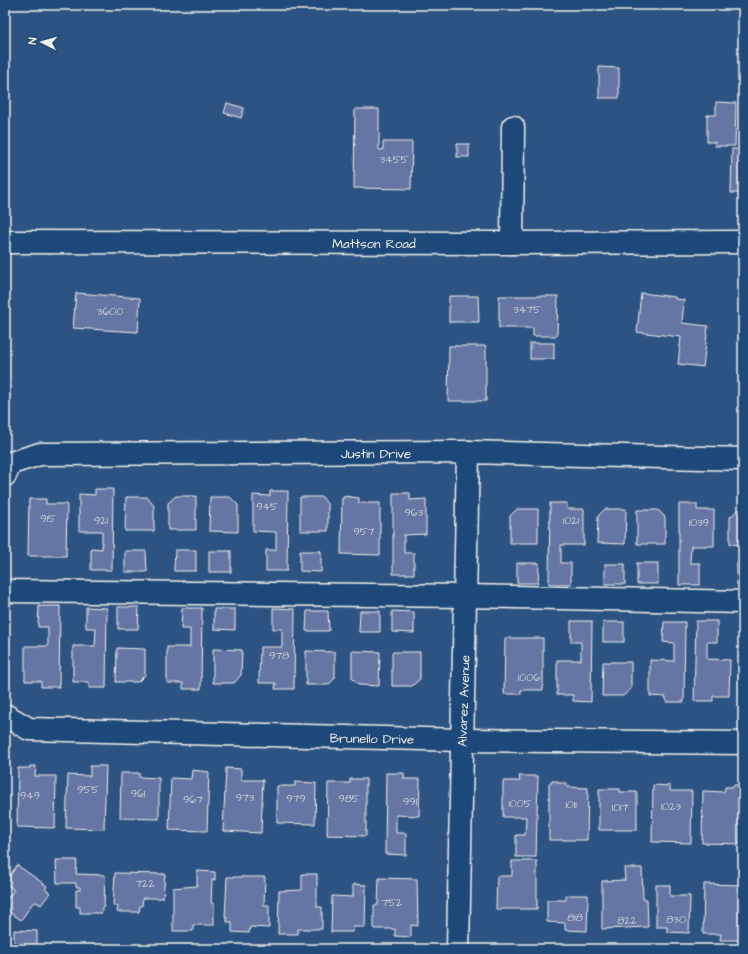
<svg xmlns="http://www.w3.org/2000/svg" width="748" height="954" viewBox="0 0 748 954" font-family="'Architects Daughter',sans-serif">
<style>
.building{fill:#6576a5;stroke:#f4f1e8}
.lines{fill:none;stroke-linecap:round;stroke-linejoin:round}
.minor-casing{stroke:#f4f1e8;stroke-width:25}
.minor{stroke:#1f4a7a;stroke-width:22}
.labels{text-anchor:middle;stroke-width:3.5;stroke-linejoin:round;paint-order:stroke}
.number-label{font-size:11px;fill:#d0d2d7}
.street-label{font-size:13px;fill:#f4f1e8;stroke:#1f4a7a}
</style>
<rect width="100%" height="100%" fill="#2d5383"/>
<filter id="ink" filterUnits="userSpaceOnUse"><feTurbulence type="fractalNoise" baseFrequency=".025" numOctaves="2"/><feDisplacementMap in="SourceGraphic" scale="8" xChannelSelector="R" yChannelSelector="G"/><feConvolveMatrix kernelMatrix="1 2 1 2 8 2 1 2 1" color-interpolation-filters="sRGB"/></filter>
<g filter="url(#ink)">
<g class="building">
<polygon points="599,67 619,68 619,98 599,98"/>
<polygon points="716,102 736,103 735,146 715,146 715,142 707,142 707,115 716,115"/>
<polygon points="227,103 244,108 241,118 224,113"/>
<polygon points="355,109 379,109 379,150 383,150 383,142 412,142 411,189 354,188"/>
<rect x="457" y="144" width="12" height="13"/>
<polygon points="732,149 743,149 743,193 731,193"/>
<polygon points="76,293 140,298 138,332 73,328"/>
<polygon points="641,293 675,297 675,299 684,300 682,323 708,326 703,367 678,364 681,337 637,332"/>
<polygon points="449,296 478,296 479,322 449,322"/>
<polygon points="499,296 558,296 557,336 533,336 533,328 499,328"/>
<rect x="530" y="343" width="24" height="16"/>
<polygon points="449,346 486,346 486,401 448,401"/>
<polygon points="95,489 113,489 112,570 91,570 91,548 102,549 102,531 79,531 79,494 95,495"/>
<polygon points="270,491 288,491 287,571 266,571 266,550 276,550 276,532 253,531 253,495 270,496"/>
<polygon points="393,493 410,493 410,500 426,499 426,534 404,535 404,553 414,553 414,574 393,574"/>
<polygon points="176,496 196,496 196,530 168,530 168,503"/>
<polygon points="344,496 359,498 359,503 380,503 380,555 341,554 342,498 344,498"/>
<polygon points="126,497 147,497 154,506 154,531 125,531"/>
<polygon points="210,497 230,497 238,505 238,532 209,531"/>
<polygon points="300,497 322,497 328,505 328,531 300,531"/>
<polygon points="29,499 46,499 46,504 67,504 66,556 28,556"/>
<polygon points="550,503 567,503 567,509 584,509 584,545 561,545 561,563 571,563 571,584 549,584"/>
<polygon points="679,504 697,504 697,510 714,510 714,546 691,546 690,563 700,563 700,585 679,585"/>
<polygon points="517,509 538,509 538,543 510,543 510,516"/>
<polygon points="605,509 626,509 625,544 597,543 598,516"/>
<polygon points="637,510 658,510 665,517 665,544 637,544"/>
<polygon points="738,510 743,510 743,545 730,544 730,517"/>
<polygon points="175,550 196,550 196,571 174,571"/>
<polygon points="125,551 146,551 147,572 125,572"/>
<rect x="209" y="551" width="22" height="21"/>
<polygon points="300,551 321,551 321,572 300,571"/>
<polygon points="517,563 539,563 538,583 517,583"/>
<rect x="637" y="563" width="21" height="21"/>
<polygon points="737,563 743,564 743,585 737,585"/>
<rect x="605" y="564" width="20" height="20"/>
<polygon points="39,606 60,606 59,687 41,687 41,681 25,681 25,646 48,646 48,627 38,627"/>
<polygon points="86,607 107,608 106,688 89,688 89,682 73,682 73,646 95,646 96,628 86,628"/>
<polygon points="118,607 139,607 138,629 118,629"/>
<polygon points="182,608 202,608 201,689 183,689 183,683 167,683 167,647 190,647 190,629 181,629"/>
<polygon points="273,608 295,609 294,689 275,689 276,683 259,683 260,647 282,647 282,629 273,629"/>
<polygon points="214,609 235,609 235,630 214,629"/>
<polygon points="307,611 328,611 329,631 306,631"/>
<polygon points="360,611 380,611 380,632 359,632"/>
<polygon points="392,611 414,612 414,633 392,632"/>
<polygon points="571,621 592,621 591,702 573,701 573,695 557,695 557,660 581,660 581,642 571,642"/>
<polygon points="696,621 717,621 717,642 707,642 707,659 730,660 729,696 713,696 713,701 694,701"/>
<rect x="603" y="622" width="21" height="20"/>
<polygon points="664,622 685,622 684,702 666,702 666,697 650,696 650,660 674,661 674,643 663,642"/>
<polygon points="505,638 543,638 543,690 521,690 521,694 504,694"/>
<polygon points="741,640 743,640 743,692 740,692"/>
<polygon points="117,648 145,649 145,675 138,682 116,682"/>
<polygon points="213,649 242,650 241,675 234,683 213,683"/>
<polygon points="306,651 335,652 335,678 328,685 306,685"/>
<polygon points="352,651 380,652 379,686 359,685 352,678"/>
<polygon points="392,652 420,652 420,679 412,686 392,686"/>
<polygon points="603,662 631,662 631,689 623,696 602,696"/>
<polygon points="30,766 36,766 35,776 56,776 55,828 17,827 18,768 30,768"/>
<polygon points="90,766 106,766 104,829 66,828 68,775 90,776"/>
<polygon points="226,768 241,769 241,780 263,780 261,833 223,831"/>
<polygon points="192,770 209,772 207,831 169,830 171,778 191,779"/>
<polygon points="121,773 139,773 139,777 159,778 159,819 120,818"/>
<polygon points="386,773 404,773 404,779 420,779 419,816 396,815 396,833 406,833 406,855 385,854"/>
<polygon points="519,776 538,776 536,857 516,857 516,835 525,835 526,817 503,817 503,781 520,781"/>
<polygon points="350,779 366,779 366,836 327,835 328,783 350,783"/>
<polygon points="552,781 558,781 558,783 567,783 567,787 588,788 587,840 549,840 549,783 552,783"/>
<polygon points="295,782 316,783 315,824 277,823 277,786 295,786"/>
<polygon points="653,785 670,786 670,791 692,791 691,843 652,842"/>
<polygon points="733,785 739,785 742,787 741,844 702,843 703,791 724,792 725,787 733,787"/>
<polygon points="599,789 620,789 620,792 637,792 637,830 599,830"/>
<polygon points="56,860 77,860 76,874 105,875 104,907 102,907 102,913 80,913 80,907 76,907 76,890 80,890 80,887 76,887 76,883 57,883"/>
<polygon points="512,861 537,861 537,909 496,909 497,876 512,876"/>
<polygon points="17,865 47,886 45,889 50,893 41,905 36,902 33,903 21,920 5,909 5,902 14,890 5,883"/>
<polygon points="624,868 642,868 643,899 647,899 648,927 602,929 602,881 625,880"/>
<polygon points="197,871 215,872 215,880 212,880 211,903 214,903 214,925 193,925 193,931 173,931 173,888 197,886"/>
<polygon points="115,873 165,874 163,898 143,898 142,906 140,906 139,912 117,912 118,906 113,906"/>
<polygon points="302,874 317,874 317,907 322,907 322,929 298,929 298,934 278,934 279,891 302,890"/>
<polygon points="227,877 265,877 264,905 269,905 269,928 250,927 249,933 232,932 232,922 227,922 227,918 225,918"/>
<polygon points="379,878 417,879 418,926 411,925 411,937 395,936 395,929 374,929 374,905 378,905"/>
<polygon points="353,884 366,885 365,927 353,927 353,932 331,932 332,896 353,897"/>
<polygon points="704,884 743,885 743,940 720,940 721,934 703,934"/>
<polygon points="656,885 670,885 670,896 690,896 689,933 667,932 667,927 656,927"/>
<polygon points="566,895 588,895 587,931 565,930 565,923 547,922 547,900 566,900"/>
<polygon points="14,930 37,931 37,949 14,949"/>
</g>
<g class="lines">
<defs>
<g id="minor">
<polyline points="5,242 512,243 743,242"/>
<polyline points="512,243 513,127"/>
<polyline points="5,475 11,463 40,454 468,452 743,459"/>
<polyline points="5,591 466,596 743,602"/>
<polyline points="5,715 29,729 462,740 743,743"/>
<polyline points="458,949 468,452"/>
</g>
</defs>
<use href="#minor" class="minor-casing"/>
<use href="#minor" class="minor"/>
</g>
</g>
<g class="labels">
<g class="number-label">
<text x="394" y="163">3455</text>
<text x="527" y="313">3475</text>
<text x="110" y="315">3600</text>
<text x="267" y="510">945</text>
<text x="414" y="516">963</text>
<text x="48" y="522">915</text>
<text x="101" y="524">921</text>
<text x="571" y="524">1021</text>
<text x="699" y="526">1039</text>
<text x="364" y="535">957</text>
<text x="279" y="659">978</text>
<text x="529" y="681">1006</text>
<text x="88" y="793">955</text>
<text x="138" y="797">961</text>
<text x="30" y="799">949</text>
<text x="245" y="801">973</text>
<text x="296" y="802">979</text>
<text x="349" y="802">985</text>
<text x="193" y="803">967</text>
<text x="410" y="805">991</text>
<text x="520" y="807">1005</text>
<text x="571" y="808">1011</text>
<text x="671" y="810">1023</text>
<text x="620" y="811">1017</text>
<text x="145" y="887">722</text>
<text x="392" y="906">752</text>
<text x="575" y="921">818</text>
<text x="676" y="923">830</text>
<text x="627" y="924">822</text>
</g>
<g class="street-label">
<text x="374" y="248">Mattson Road</text>
<text x="376" y="458">Justin Drive</text>
<text transform="translate(463 701) rotate(-88)" y="5">Alvarez Avenue</text>
<text transform="translate(372 738) rotate(1)" y="5">Brunello Drive</text>
</g>
</g>
<rect width="748" height="954" fill="none" stroke="#1f4a7a" stroke-width="20"/>
<rect x="10" y="10" width="728" height="934" fill="none" stroke="#f4f1e8" stroke-width="1.5" filter="url(#ink)"/>
<g transform="translate(42 42) rotate(276)" stroke="#1f4a7a" stroke-width="3" paint-order="stroke">
<path d="M0-3L7 15L0 10L-7 15Z" fill="#f4f1e8"/>
<text y="-6" font-size="11" font-weight="bold" text-anchor="middle" fill="#f4f1e8">N</text>
</g>
</svg>
